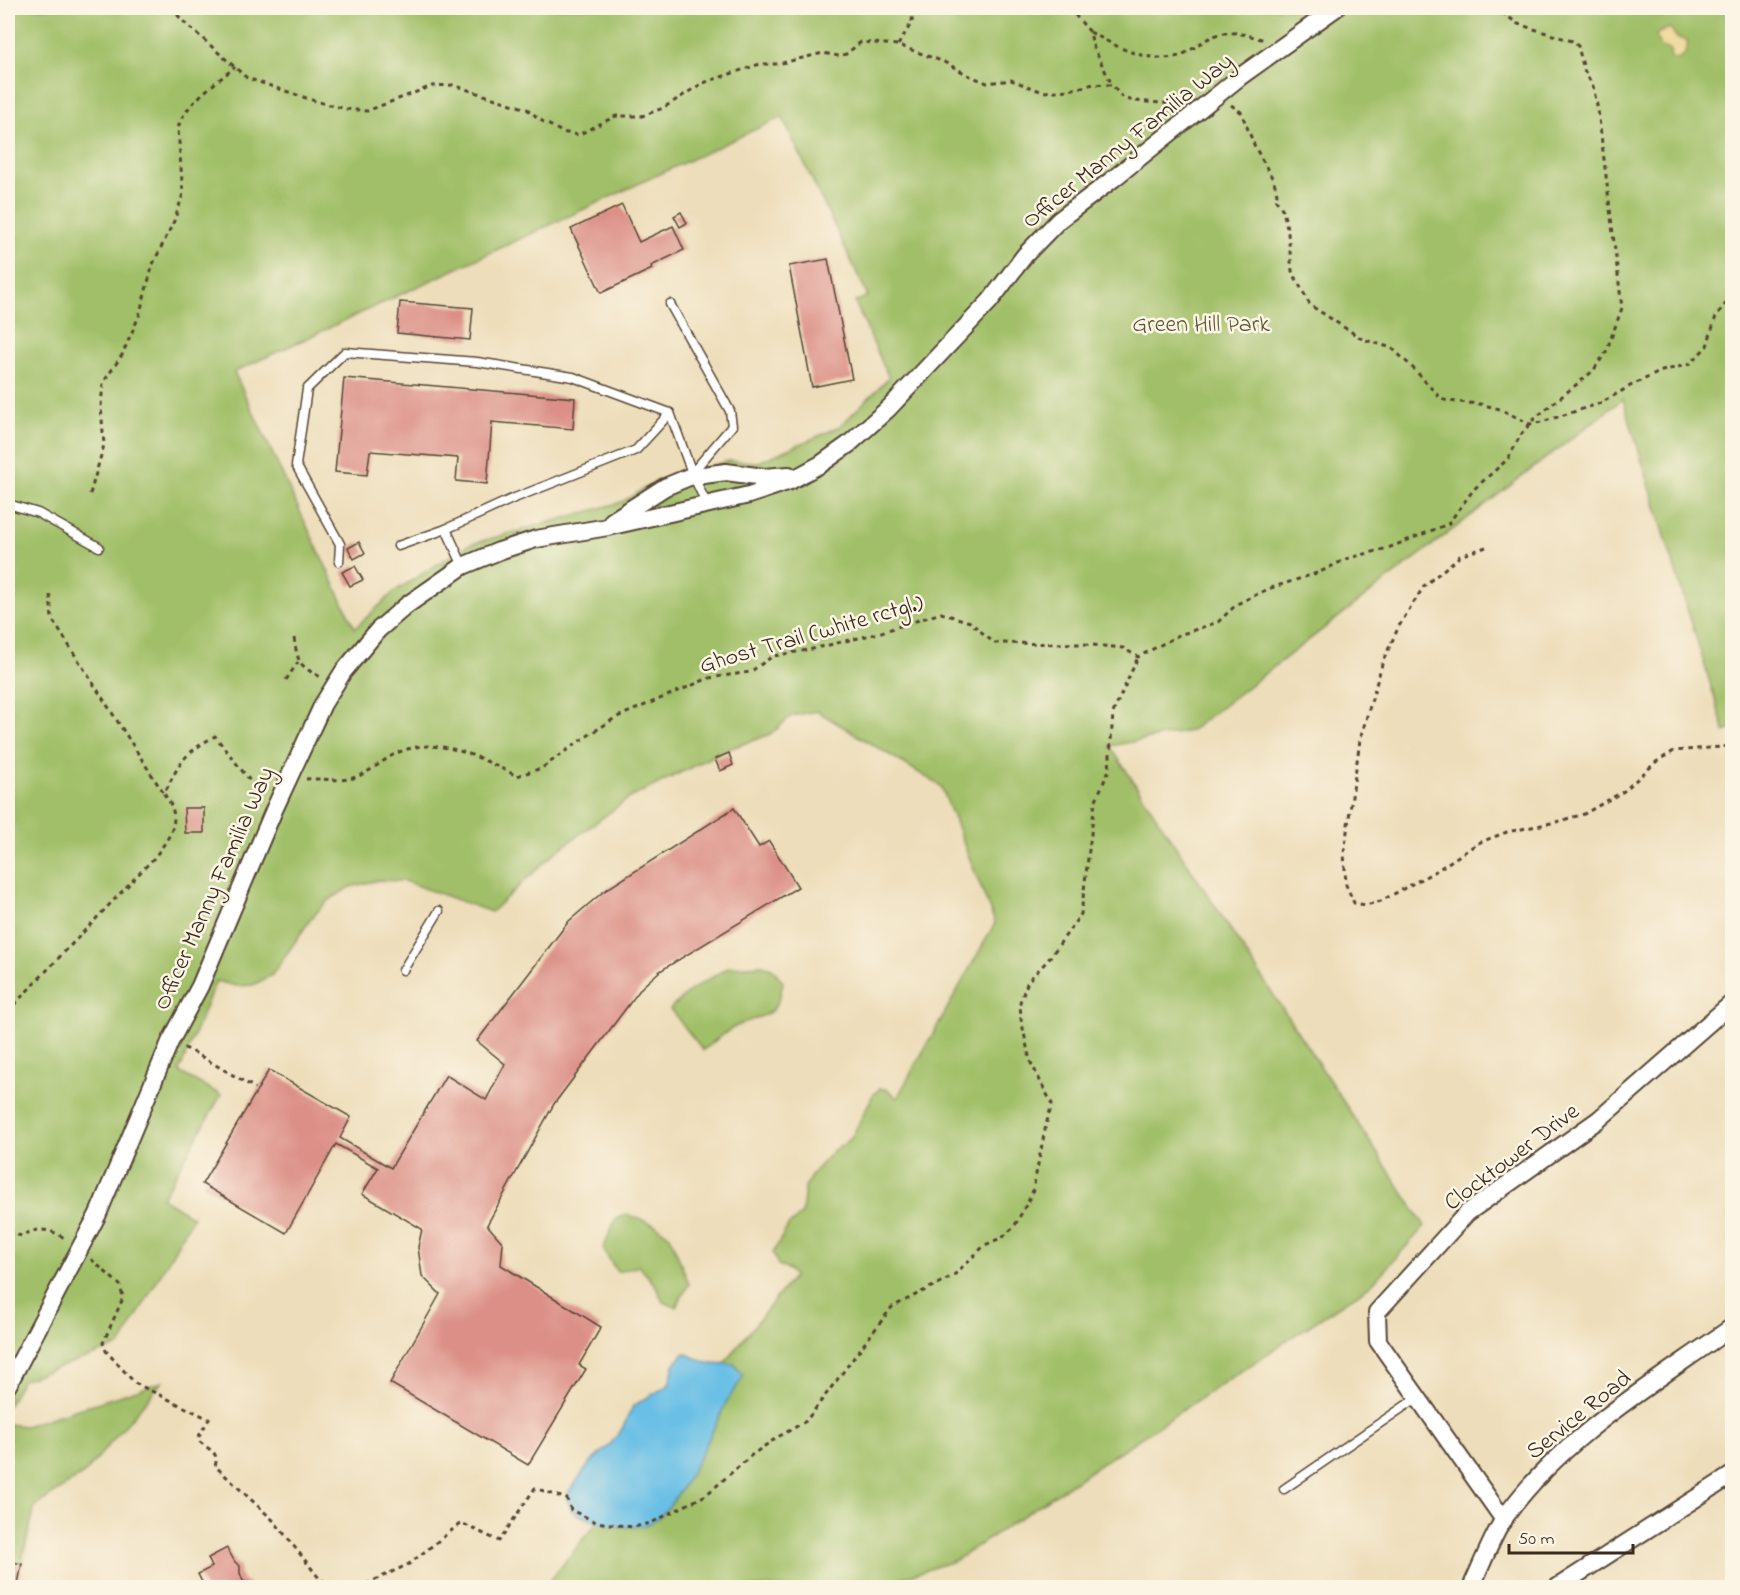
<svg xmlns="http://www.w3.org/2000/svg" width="1740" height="1595" viewBox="0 0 1740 1595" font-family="'Indie Flower',sans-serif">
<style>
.green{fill:#a1bf67;stroke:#6e7442;stroke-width:1.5;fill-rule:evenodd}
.sand{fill:#eeda9e;stroke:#94825e;stroke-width:1.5}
.water{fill:#69bfe6;stroke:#527482;stroke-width:1.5}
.building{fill:#dc8f86}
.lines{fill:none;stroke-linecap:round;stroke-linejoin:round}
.lane-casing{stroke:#564535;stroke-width:11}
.street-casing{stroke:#564535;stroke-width:20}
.path{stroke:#564535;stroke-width:3;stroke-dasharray:4.5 4.5;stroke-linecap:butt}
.lane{stroke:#fff;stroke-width:8}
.street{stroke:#fff;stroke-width:16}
.labels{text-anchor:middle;stroke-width:5;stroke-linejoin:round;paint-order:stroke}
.street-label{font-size:24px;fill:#3b2a1e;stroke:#fcf5e5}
.park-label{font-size:24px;fill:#5a5734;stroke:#fcf5e5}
</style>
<rect width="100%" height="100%" fill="#fcf5e5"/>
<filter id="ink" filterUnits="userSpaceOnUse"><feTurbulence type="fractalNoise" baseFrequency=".0167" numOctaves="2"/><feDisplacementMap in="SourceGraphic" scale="12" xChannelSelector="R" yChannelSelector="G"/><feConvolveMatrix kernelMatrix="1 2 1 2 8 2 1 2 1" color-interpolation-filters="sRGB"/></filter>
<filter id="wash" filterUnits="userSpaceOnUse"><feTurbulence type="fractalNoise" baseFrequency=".008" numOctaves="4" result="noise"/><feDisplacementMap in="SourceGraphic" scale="24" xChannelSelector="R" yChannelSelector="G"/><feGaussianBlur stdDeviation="1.35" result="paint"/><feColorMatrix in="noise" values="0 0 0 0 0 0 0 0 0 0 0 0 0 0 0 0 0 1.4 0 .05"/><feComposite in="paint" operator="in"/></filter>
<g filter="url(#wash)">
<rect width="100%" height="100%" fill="#edddba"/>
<g class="green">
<path d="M8,8h1724v720l-7,4 -102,-333 -433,332 -80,15 315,480 -54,59 -415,275 -81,27h-330l249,-311 -5,-6 -11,-5 -5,-12 15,-27 14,-12 3,-27 7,-13 22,-24 11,-6 7,-7 21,-42 7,-7 8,2 9,8 98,-175 -54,-137 -124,-75 -26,5 -20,18 -48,17 -95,48 -71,52 -66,61 -87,-31 -25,-1 -29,7 -24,15 -16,18 -38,55 -19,10 -16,1 -21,-5 -37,91 42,23 -59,103 31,19 -73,129 -98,34 -14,26zM782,117l86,179 -13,6 34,76 -50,49 -80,35 -31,-1 -73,21 -33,20 -154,43 -73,46 -40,37 -121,-256z"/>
<path d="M762,965l10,3 11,14c-6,36 -15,30 -44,43 -13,5 -25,17 -36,25l-33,-41 21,-19 38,-23z"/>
<polygon points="626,1214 655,1225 670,1236 689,1284 676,1307 663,1302 656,1286 639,1266 617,1272 603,1249 615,1220"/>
<polygon points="162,1382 85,1473 35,1506 16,1587 8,1587 8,1424 25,1426"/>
</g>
<path class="sand" d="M1670,28l7,10 10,2c2,10 -2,15 -9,20l-7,-2 -1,-8 -10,-4 -4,-10 2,-3z"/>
<path class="water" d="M684,1353l23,10 27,1 9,12c-4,10 -12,17 -17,27 -14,28 -48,107 -76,120 -21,10 -60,-1 -79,-13l-4,-11 2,-8 22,-29 18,-16 13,-17 11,-23 36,-21 5,-20z"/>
<g id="blocks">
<g class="building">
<polygon points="622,205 639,242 673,226 684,250 651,266 652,269 601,293 571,229"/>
<polygon points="681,212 687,223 680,227 674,216"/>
<polygon points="828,259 852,379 812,387 789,266"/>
<polygon points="400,302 473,308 470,340 397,333"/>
<polygon points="344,378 575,398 573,429 492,422 487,484 456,481 458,458 370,451 367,475 335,472"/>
<polygon points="359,542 365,553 354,559 348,548"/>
<polygon points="355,566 363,580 350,586 342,572"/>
<polygon points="729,753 733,765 720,771 715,759"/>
<polygon points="184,808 204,808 204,833 185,833"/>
<polygon points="734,808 759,847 769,841 798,887 660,971 642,987 554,1104 487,1225 503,1243 501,1265 601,1327 579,1365 586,1369 528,1465 390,1383 440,1294 422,1276 418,1247 422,1229 362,1194 378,1168 336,1144 286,1233 202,1184 269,1070 351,1117 340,1138 391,1168 446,1075 486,1100 505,1064 477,1041 569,921 604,891"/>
<polygon points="227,1548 235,1562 240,1566 240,1573 243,1581 250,1584 251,1588 205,1588 198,1574 212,1567 208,1558"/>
<polygon points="8,1561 22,1564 17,1588 8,1588"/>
</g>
</g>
</g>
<g filter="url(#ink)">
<use href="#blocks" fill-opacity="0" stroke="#564535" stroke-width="1.5"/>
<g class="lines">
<defs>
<g id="lane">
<polyline points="670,304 730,411 732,426 692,473"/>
<polyline points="8,504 38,513 99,547"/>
<polyline points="446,529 463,566"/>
<polyline points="398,546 446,529 512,499 636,450 670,413"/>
<polyline points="339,562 340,544 296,465 307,389 345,352 477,362 573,377 670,413 692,473 707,505"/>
<polyline points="403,970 439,911"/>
<polyline points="1284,1489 1418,1397"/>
</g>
<g id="street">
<polyline points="612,521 665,487 689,477 726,472 764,477 789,475"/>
<polyline points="8,1385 98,1214 170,1042 200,986 274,810 323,704 343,672 378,630 407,605 463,566 499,551 536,539 608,527 749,495 790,481 821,464 849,444 889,408 990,301 1025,255 1059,220 1113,179 1241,76 1336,8"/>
<polyline points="1504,1520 1378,1341 1377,1312 1467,1213 1598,1120 1732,1003"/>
<path d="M1473,1583c10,-21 19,-46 32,-66 57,-80 148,-133 227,-190"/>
<polyline points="1556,1588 1732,1475"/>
</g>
</defs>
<use href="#lane" class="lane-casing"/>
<use href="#street" class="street-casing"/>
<g class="path">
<polyline points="39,8 42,8"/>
<path d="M171,8l14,15 62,55 68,23 31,8 21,2 65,-25 21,-1 74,24 15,12 20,11 16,3 38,-19h26l21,-8 40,-25 57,-19h18l45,-11 16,3 7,-2 15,-12 37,3 46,17 26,14 17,7 24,-3 32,12 26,-2 25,-6 18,1c3,3 6,9 10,12 7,6 45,5 58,8"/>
<polyline points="1069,8 1090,32 1093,46 1112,85"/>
<path d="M1090,32c26,14 53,30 84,25 9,-1 18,-8 25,-13 26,-17 37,-12 66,-4"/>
<polyline points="898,45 912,22 913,8"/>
<polyline points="1231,105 1241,112 1255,147 1274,181 1277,194 1275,199 1283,210 1288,233 1292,271 1310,305 1362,339 1392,348 1414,369 1441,399 1448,401 1480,404 1500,409 1530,424 1542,422 1601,403 1632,385 1662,371 1690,364 1707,346 1716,316 1732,296"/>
<path d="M90,494l14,-49 -3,-39 2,-23 19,-28 17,-39 14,-52 22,-45 8,-25 -5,-65c4,-23 39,-47 57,-62"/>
<polyline points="1486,547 1460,556 1424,586 1399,626 1383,661 1360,740 1344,853 1346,885 1354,903 1366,905 1381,901 1436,871 1478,843 1507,832 1556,822 1584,814 1624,791 1656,762 1674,751 1732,746"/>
<polyline points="50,595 52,619 164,794"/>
<path d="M294,638c4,24 4,28 27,39"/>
<polyline points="286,680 298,662"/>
<path d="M306,779c14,-1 33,3 47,-1 17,-5 29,-18 44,-25 41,-19 83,5 120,23l25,-8 36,-26 37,-24 94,-40 41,-6 23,-16 35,-6 67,-16 66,-21 29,9 24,21 89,1 40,4 15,9 41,-22 39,-13 19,-18 31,-15 52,-17 26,-13 42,-11 60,-24 26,-35 34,-30 12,-23 14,-17 59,-48 13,-19 16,-44 -24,-198 -5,-24 -9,-16 -6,-24 -6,-5 -54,-17 -15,-11 -10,-3 -35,-2"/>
<path d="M8,1011l146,-153c16,-21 30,-39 10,-64 16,-32 19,-40 51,-58l36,46 15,8"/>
<polyline points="184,1048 190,1050 255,1088"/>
<path d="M8,1233l14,3c16,-10 30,-7 45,4"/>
<path d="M91,1259l29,26 3,13 -20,45 3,8 29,32 74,36 -10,17v5c9,9 21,10 16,25l59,55 45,57 11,7 12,3"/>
<polyline points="358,1588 409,1564 461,1523 499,1541 535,1488 567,1499 571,1510 596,1522 633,1527 651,1523 706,1495 753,1454 778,1437 806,1421 892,1307 953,1276 985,1245 1003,1237 1014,1227 1032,1194 1046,1125 1052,1104 1030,1061 1021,1019 1020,1002 1028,981 1048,960 1081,914 1095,802 1109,770 1113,713 1138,657"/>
</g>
<use href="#lane" class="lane"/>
<use href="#street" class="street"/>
</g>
</g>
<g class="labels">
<g class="street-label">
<text transform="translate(1127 140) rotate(-39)" y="8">Officer Manny Familia Way</text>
<text transform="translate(811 633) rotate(-16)" y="8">Ghost Trail (white rctgl.)</text>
<text transform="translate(213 888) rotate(-66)" y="8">Officer Manny Familia Way</text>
<text transform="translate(1511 1156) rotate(-37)" y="8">Clocktower Drive</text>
<text transform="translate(1578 1414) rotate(-39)" y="8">Service Road</text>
</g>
<g class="park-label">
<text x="1201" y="331">Green Hill Park</text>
</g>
</g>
<rect width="1740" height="1595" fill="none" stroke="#fcf5e5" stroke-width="30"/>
<path d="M1509 1544v9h124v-9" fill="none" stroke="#3b2a1e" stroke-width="3"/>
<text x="1518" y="1544" font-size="18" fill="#3b2a1e" stroke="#fcf5e5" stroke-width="4.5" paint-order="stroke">50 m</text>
</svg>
